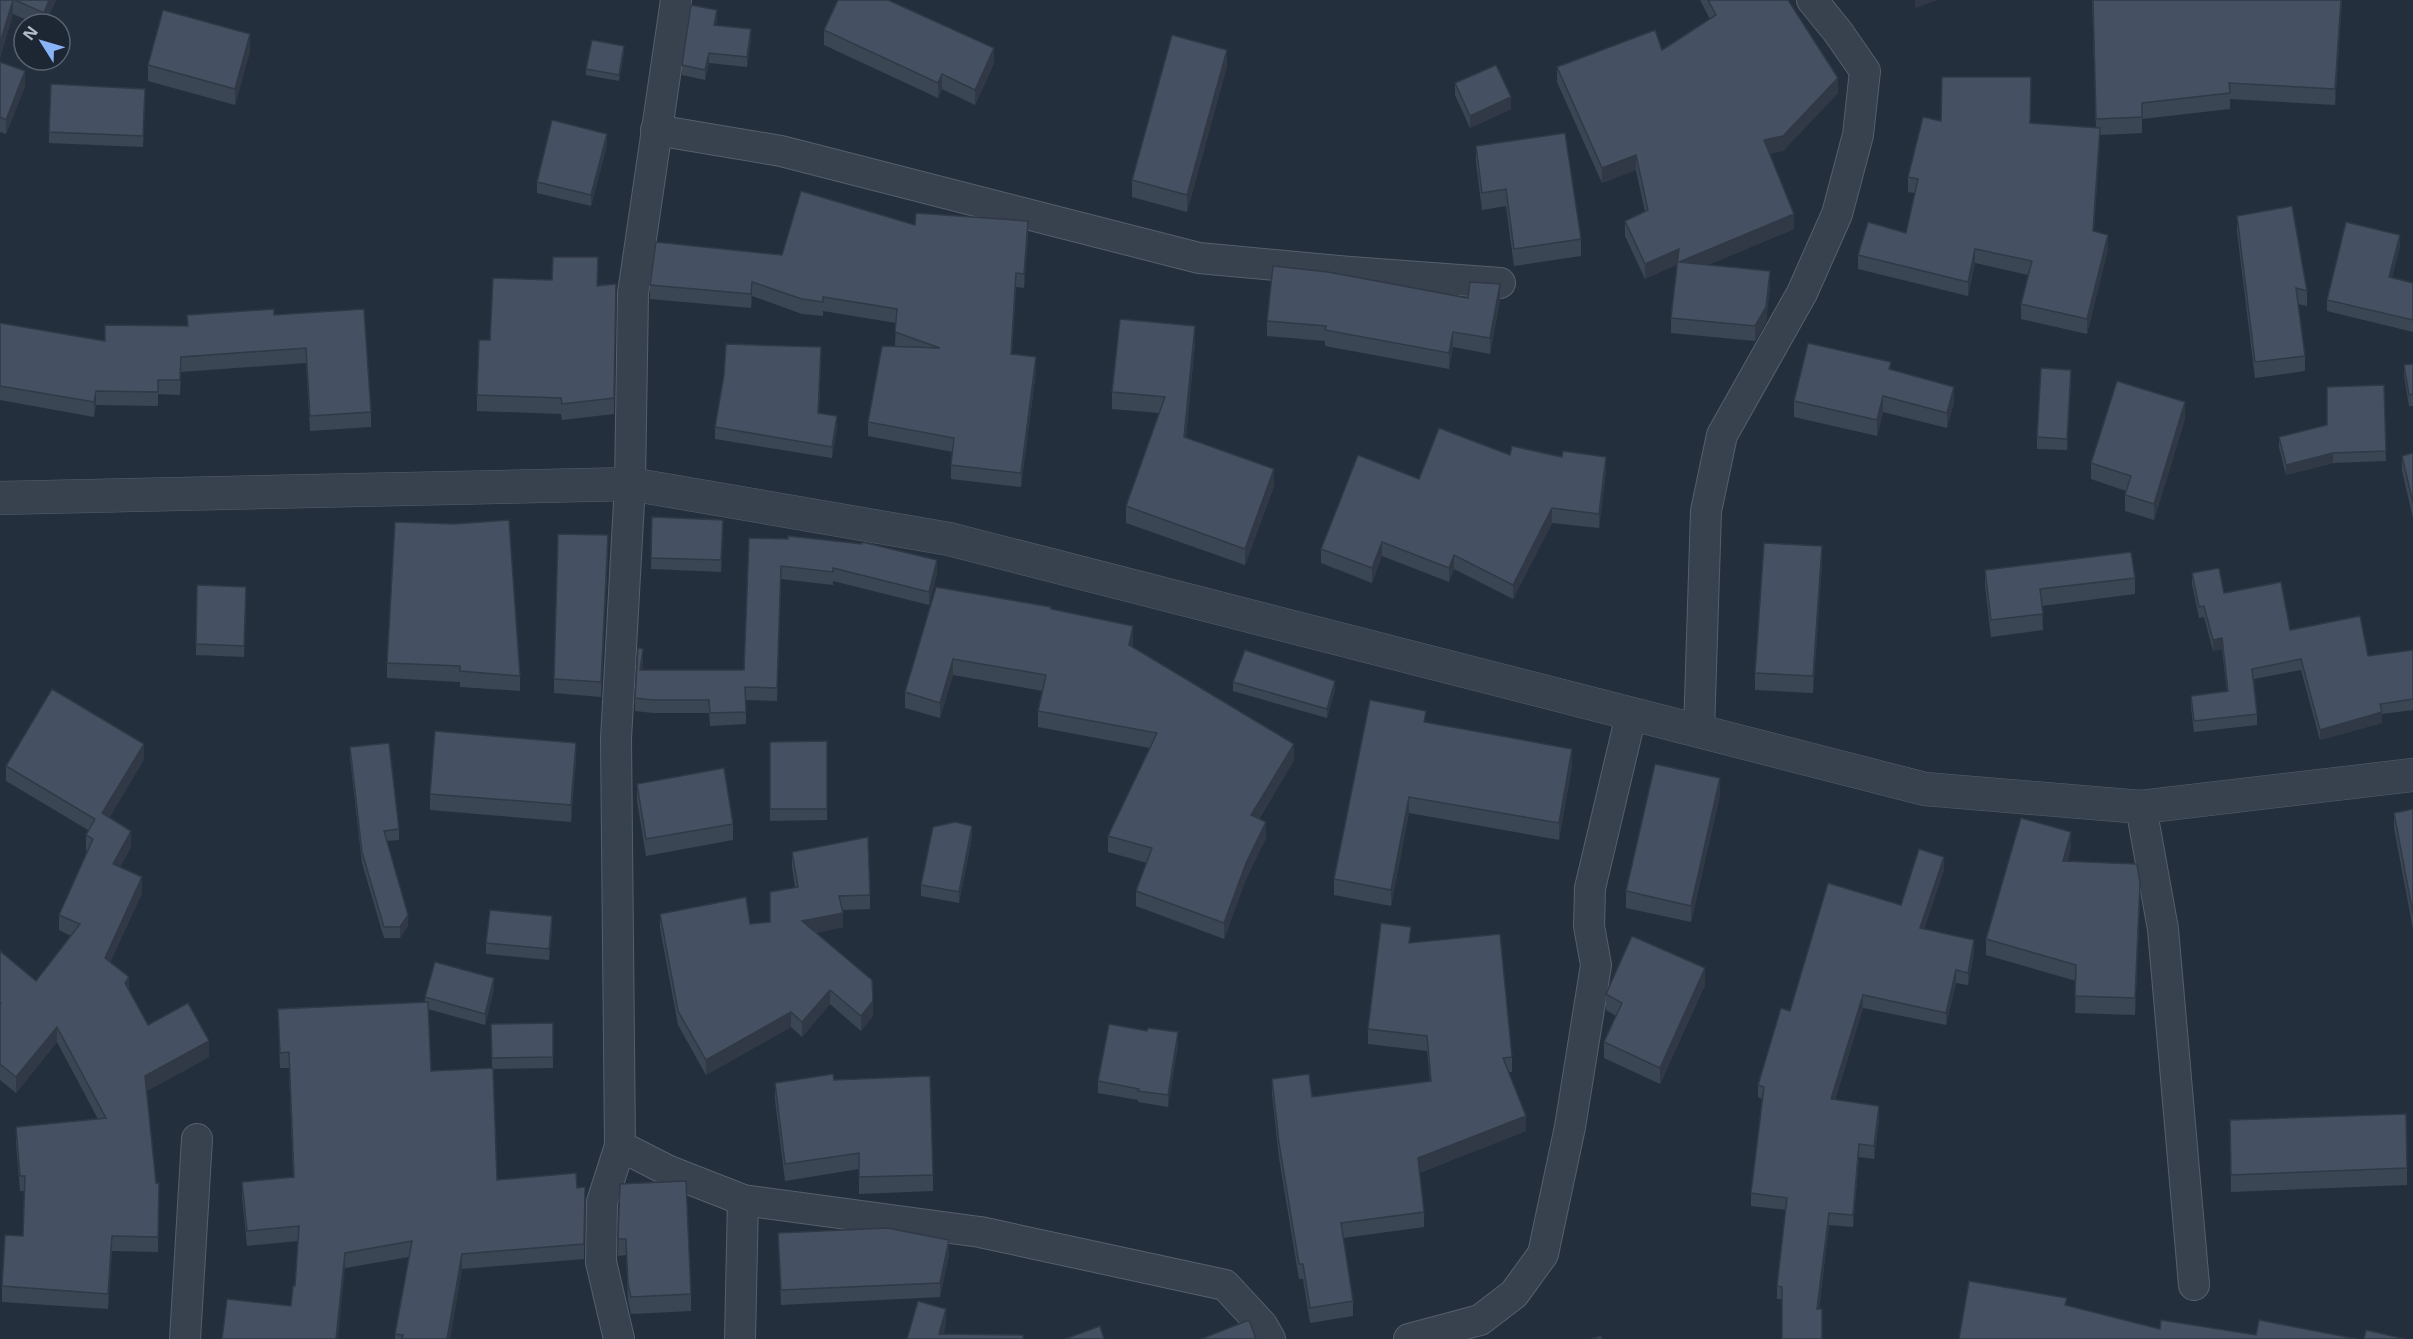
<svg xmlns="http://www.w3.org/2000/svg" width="2413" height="1339" viewBox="0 0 2413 1339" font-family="'Open Sans',sans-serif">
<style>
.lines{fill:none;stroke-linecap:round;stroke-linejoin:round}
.minor-casing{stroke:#565f6c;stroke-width:32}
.tertiary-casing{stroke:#565f6c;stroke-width:34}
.minor{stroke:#38414e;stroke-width:30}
.tertiary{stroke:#38414e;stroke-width:33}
.wall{fill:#3b4654}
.shaded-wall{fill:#303945}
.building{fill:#455162;stroke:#303945;stroke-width:1.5}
</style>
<rect width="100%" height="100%" fill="#242f3e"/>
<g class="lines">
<defs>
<g id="minor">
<polyline points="676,0 633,293 630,484 616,739 620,1146 669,1171 743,1200 980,1232 1225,1285 1262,1325 1270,1339"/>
<polyline points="656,130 781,151 1199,258 1350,272 1500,283"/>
<polyline points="1699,731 1706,511 1722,435 1802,293 1837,214 1858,135 1865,71 1838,32 1812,0"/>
<polyline points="2141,807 2163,929 2194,1285"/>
<polyline points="185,1339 197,1139"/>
<polyline points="619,1339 601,1262 602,1202 620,1146"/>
<polyline points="740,1339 743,1200"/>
<polyline points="1409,1339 1480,1320 1514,1294 1543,1254 1570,1127 1596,965 1589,926 1590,888 1631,715"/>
</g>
<polyline id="tertiary" points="0,498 630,484 949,539 1925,789 2141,807 2413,775"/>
</defs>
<use href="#minor" class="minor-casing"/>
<use href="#tertiary" class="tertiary-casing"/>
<use href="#minor" class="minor"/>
<use href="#tertiary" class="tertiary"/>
</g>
<g class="wall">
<polygon points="0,0 56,0 45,24 36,24 13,14 0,58"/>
<polygon points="1700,0 1788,0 1838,93 1783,151 1770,153 1794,229 1708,265 1770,286 1766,322 1755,341 1671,333 1671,318 1677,264 1645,279 1625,236 1625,221 1645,212 1636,170 1602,183 1557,82 1557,67 1662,50 1710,19"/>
<polygon points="2092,0 2342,0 2335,105 2230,99 2230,109 2142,119 2142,133 2100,135 2094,231 2108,249 2087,334 2021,319 2021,304 2028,275 1975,263 1968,296 1858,269 1858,255 1906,233 1915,193 1908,192 1908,177 1941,121 2030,123 2096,128"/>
<polygon points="717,20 716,25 751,39 747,67 709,63 705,80 682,75 682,65"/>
<polygon points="824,30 994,63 975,105 942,89 938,98 824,45"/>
<polygon points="250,51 235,105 148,81 148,65"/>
<polygon points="624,52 619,81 586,75 586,69"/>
<polygon points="0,62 25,86 6,134 0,132"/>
<polygon points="1227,66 1187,212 1132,197 1132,180"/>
<polygon points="1455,83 1511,109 1470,128 1455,95"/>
<polygon points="145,100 143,147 49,143 49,132"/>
<polygon points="607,145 591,206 537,193 537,182"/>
<polygon points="1476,146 1581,239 1581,256 1514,266 1506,206 1482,210 1476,162"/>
<polygon points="2237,216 2307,291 2307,306 2298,304 2305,356 2305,371 2255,378 2237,232"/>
<polygon points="915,225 1028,235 1024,288 1016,287 1012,354 1036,371 1021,487 951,479 951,465 953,452 868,436 868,422 895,346 896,323 823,311 823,316 802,314 752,296 751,308 650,299 650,285"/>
<polygon points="2400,246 2392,277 2413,283 2413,332 2327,311 2327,300"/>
<polygon points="616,284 614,414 562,420 561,414 477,411 477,395 490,340 597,285"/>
<polygon points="1468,298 1500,300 1490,354 1453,347 1449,369 1325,346 1325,341 1267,336 1267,321"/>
<polygon points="187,315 274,315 371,412 371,427 310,431 306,363 181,372 180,395 158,394 158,406 96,405 94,417 0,400 0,323 105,341 187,326"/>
<polygon points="1195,343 1186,437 1274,486 1245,565 1126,523 1126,506 1159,413 1112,409 1112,392"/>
<polygon points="821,358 819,413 837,427 832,458 715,439 715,427"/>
<polygon points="2413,363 2413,406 2409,406 2404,376 2404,365 2413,364"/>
<polygon points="1891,369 1954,402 1947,428 1883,412 1877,436 1794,417 1794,401"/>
<polygon points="2071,381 2067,450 2037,449 2037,437"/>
<polygon points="2384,385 2386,461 2333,463 2286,475 2279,447 2279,437 2327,425"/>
<polygon points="2185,419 2154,520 2125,511 2125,495 2126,491 2091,479 2091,463"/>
<polygon points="2413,453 2413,518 2402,471 2402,456"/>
<polygon points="1510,455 1606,471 1599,528 1552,523 1513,599 1454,569 1449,582 1382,556 1372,583 1321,563 1321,549 1419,479"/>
<polygon points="652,517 723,531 721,572 651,569"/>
<polygon points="395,522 520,676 520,691 460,687 460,682 387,678 387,663"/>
<polygon points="788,539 937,573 929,605 833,581 833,585 781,579 777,701 746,700 746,724 710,726 709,713 653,713 635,711 635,698 643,662 642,670 744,670"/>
<polygon points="608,549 601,697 554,693 554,679"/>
<polygon points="1822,563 1813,693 1755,690 1755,673"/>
<polygon points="1985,570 2135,578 2135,594 2042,606 2043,630 1991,637 1985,586"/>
<polygon points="2192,573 2224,593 2290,630 2368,656 2413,650 2413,710 2382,714 2382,723 2320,740 2301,670 2254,679 2257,714 2257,725 2194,732 2191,707 2191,696 2227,692 2222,649 2213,651 2204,617 2199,618 2192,584"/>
<polygon points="936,587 1051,609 1133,642 1132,647 1294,760 1259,819 1266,838 1246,879 1224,939 1136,906 1136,891 1147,863 1108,852 1108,836 1150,748 1038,727 1038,711 1043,691 953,675 940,718 905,708 905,692"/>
<polygon points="246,598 244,657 196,655 196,644"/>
<polygon points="1233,682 1335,690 1327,718 1233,691"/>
<polygon points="1426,723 1572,765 1559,840 1409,813 1391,906 1334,895 1334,879"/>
<polygon points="827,741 827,820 770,821 770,742"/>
<polygon points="350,747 399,829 399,840 387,841 408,926 400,938 384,938 362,863 350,758"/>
<polygon points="144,759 109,818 131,847 120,867 142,893 110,962 129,991 148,1025 209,1057 147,1091 156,1183 159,1183 158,1252 112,1251 108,1309 2,1302 2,1286 23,1236 24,1191 20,1191 16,1143 16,1127 98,1119 57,1042 16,1093 0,1080 0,951 36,981 71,936 59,930 59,915 88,852 86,850 86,835 88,830 6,781 6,766"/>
<polygon points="576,759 571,822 430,810 430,794"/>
<polygon points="637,784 733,824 733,840 646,856 637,801"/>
<polygon points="1720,795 1691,922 1626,908 1626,891"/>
<polygon points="2413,809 2413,929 2394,828 2394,813"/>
<polygon points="972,837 959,903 921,896 921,885"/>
<polygon points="2071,849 2067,862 2140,900 2135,1015 2075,1013 2076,981 1986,955 1986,939"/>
<polygon points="792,852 870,895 870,909 842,910 843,927 816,933 873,1016 861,1031 830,1004 802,1037 791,1027 706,1075 678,1025 660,928 660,914 750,924 770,922 795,887 792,867"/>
<polygon points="1944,870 1924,929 1974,953 1968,985 1956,983 1946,1025 1863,1008 1835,1100 1879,1119 1874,1159 1859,1157 1853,1227 1829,1225 1819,1309 1822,1339 1782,1299 1777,1299 1777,1286 1786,1210 1751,1206 1751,1193 1762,1099 1758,1097 1758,1085 1901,905"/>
<polygon points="552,928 549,960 486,954 486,943"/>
<polygon points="1411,943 1512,1057 1512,1072 1509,1072 1526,1131 1419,1173 1424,1212 1424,1227 1343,1238 1353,1301 1353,1316 1310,1323 1303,1279 1299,1279 1279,1158 1272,1094 1272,1079 1312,1097 1430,1081 1427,1051 1368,1044 1368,1029"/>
<polygon points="1705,985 1660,1084 1604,1058 1604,1042 1616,1016 1606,1010 1606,994"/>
<polygon points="494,989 485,1025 428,1009 431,1071 492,1068 491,1024 553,1023 553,1068 493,1069 497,1180 577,1188 585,1187 584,1259 462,1269 450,1339 395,1339 395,1334 409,1257 345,1268 291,1306 295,1286 298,1241 247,1246 242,1197 242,1182 293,1177 289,1068 280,1068 278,1009 425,1002 425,997"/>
<polygon points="1178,1044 1168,1107 1138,1102 1138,1100 1098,1093 1098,1081"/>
<polygon points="834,1080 933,1175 933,1191 859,1194 859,1169 785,1181 775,1100 775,1083"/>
<polygon points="2230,1137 2407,1168 2407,1185 2231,1192"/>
<polygon points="620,1184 691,1294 691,1311 631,1314 628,1300 626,1255 618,1256"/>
<polygon points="778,1233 949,1255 940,1297 781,1305"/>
</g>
<g class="shaded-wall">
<polygon points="13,0 13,14 0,58 0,43"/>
<polygon points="49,0 56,0 45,24 44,24 44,13"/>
<polygon points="1915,0 1938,0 1915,8"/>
<polygon points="2341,0 2342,0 2335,105 2335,89"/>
<polygon points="717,10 717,20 714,35 714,25"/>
<polygon points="751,29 751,39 747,67 747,57"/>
<polygon points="250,34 250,51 235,105 235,89"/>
<polygon points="624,46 624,52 619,81 619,75"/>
<polygon points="994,48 994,63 975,105 975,90"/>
<polygon points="1227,50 1227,66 1187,212 1187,195"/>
<polygon points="709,53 709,63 705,80 705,70"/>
<polygon points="25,71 25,86 6,134 6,120"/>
<polygon points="942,74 942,89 938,98 938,83"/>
<polygon points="1838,78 1838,93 1783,151 1764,155 1764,140"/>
<polygon points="145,89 145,100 143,147 143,136"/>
<polygon points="1511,97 1511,109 1470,128 1470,116"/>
<polygon points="2100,128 2100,143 2093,246 2093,231"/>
<polygon points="607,134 607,145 591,206 591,195"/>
<polygon points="1636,155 1636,170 1602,183 1602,168"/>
<polygon points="1794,214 1794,229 1679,277 1679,262"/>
<polygon points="1028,221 1028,235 1024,288 1024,274"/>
<polygon points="2108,235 2108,249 2087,334 2087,319"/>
<polygon points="2400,235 2400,246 2389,288 2389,277"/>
<polygon points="1679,249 1679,264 1645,279 1645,264"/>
<polygon points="1975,249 1975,263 1968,296 1968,282"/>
<polygon points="1770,271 1770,286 1766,322 1755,341 1755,326"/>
<polygon points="1016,273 1016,287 1011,368 1011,354"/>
<polygon points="752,282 752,296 751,308 751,294"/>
<polygon points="1500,284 1500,300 1490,354 1490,338"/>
<polygon points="1195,326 1195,343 1184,454 1184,437"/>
<polygon points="1453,332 1453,347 1449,369 1449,353"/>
<polygon points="1036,357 1036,371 1021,487 1021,473"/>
<polygon points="2071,370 2071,381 2067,450 2067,439"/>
<polygon points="1954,387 1954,402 1947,428 1947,413"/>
<polygon points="96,391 96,405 94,417 94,402"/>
<polygon points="1883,396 1883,412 1877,436 1877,420"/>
<polygon points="2185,402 2185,419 2154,520 2154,504"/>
<polygon points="837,416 837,427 832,458 832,447"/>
<polygon points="2333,453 2333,463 2286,475 2286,465"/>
<polygon points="1606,457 1606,471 1599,528 1599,514"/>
<polygon points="1274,469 1274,486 1245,565 1245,549"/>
<polygon points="1552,508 1552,523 1513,599 1513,585"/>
<polygon points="608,535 608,549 601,697 601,682"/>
<polygon points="1382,542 1382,556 1372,583 1372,568"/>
<polygon points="1822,546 1822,563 1813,693 1813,676"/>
<polygon points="1454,555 1454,569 1449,582 1449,568"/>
<polygon points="937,560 937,573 929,605 929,592"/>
<polygon points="1133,626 1133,642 1129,661 1129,645"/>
<polygon points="2222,638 2222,649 2213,651 2213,640"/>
<polygon points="643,649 643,662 640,683 640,670"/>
<polygon points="953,659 953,675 940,718 940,703"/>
<polygon points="1335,681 1335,690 1327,718 1327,709"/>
<polygon points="2382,712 2382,723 2320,740 2320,730"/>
<polygon points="576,743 576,759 571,822 571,805"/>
<polygon points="144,744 144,759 102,829 102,813"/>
<polygon points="1294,744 1294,760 1251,831 1251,815"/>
<polygon points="1572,749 1572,765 1559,840 1559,823"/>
<polygon points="1720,778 1720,795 1691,922 1691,906"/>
<polygon points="1409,797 1409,813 1391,906 1391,890"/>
<polygon points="1266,822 1266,838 1246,879 1224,939 1224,923 1246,863"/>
<polygon points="972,826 972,837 959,903 959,892"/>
<polygon points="131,831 131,847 113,879 113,864"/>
<polygon points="2071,832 2071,849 2063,878 2063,861"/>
<polygon points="1944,857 1944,870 1920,941 1920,928"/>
<polygon points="142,877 142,893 105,974 105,958"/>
<polygon points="2140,884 2140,900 2135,1015 2135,998"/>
<polygon points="843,913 843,927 802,936 802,921"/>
<polygon points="408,915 408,926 400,938 400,927"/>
<polygon points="552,916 552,928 549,960 549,949"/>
<polygon points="1974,940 1974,953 1968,985 1968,973"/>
<polygon points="1705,968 1705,985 1660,1084 1660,1068"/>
<polygon points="1956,970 1956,983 1946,1025 1946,1013"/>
<polygon points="129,977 129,993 125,983"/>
<polygon points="494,978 494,989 485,1025 485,1014"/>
<polygon points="830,990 830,1004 802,1037 802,1022"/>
<polygon points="1863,995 1863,1008 1831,1112 1831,1099"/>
<polygon points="873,1001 873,1016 861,1031 861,1016"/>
<polygon points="791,1012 791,1027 706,1075 706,1060"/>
<polygon points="57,1027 57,1042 16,1093 16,1077"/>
<polygon points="1178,1032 1178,1044 1168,1107 1168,1095"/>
<polygon points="209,1041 209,1057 145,1092 145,1076"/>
<polygon points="1879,1106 1879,1119 1874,1159 1874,1146"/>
<polygon points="1526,1116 1526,1131 1418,1173 1418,1158"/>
<polygon points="1859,1144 1859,1157 1853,1227 1853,1215"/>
<polygon points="1829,1213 1829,1225 1817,1321 1817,1309"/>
<polygon points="112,1236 112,1251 108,1309 108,1294"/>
<polygon points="949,1240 949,1255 940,1297 940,1283"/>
<polygon points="345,1253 345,1268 338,1339 336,1339"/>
<polygon points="462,1254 462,1269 450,1339 447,1339"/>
<polygon points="946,1309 946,1325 942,1339 939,1334"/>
</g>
<g class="building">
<polygon points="0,0 13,0 0,43"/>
<polygon points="15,0 49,0 44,13"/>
<polygon points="838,0 888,0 994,48 975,90 942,74 938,83 824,30"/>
<polygon points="1708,0 1788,0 1838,78 1783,136 1764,140 1794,214 1679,262 1770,271 1766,307 1755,326 1671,318 1679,249 1645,264 1625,221 1648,210 1636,155 1602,168 1557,67 1655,30 1662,50 1716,15"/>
<polygon points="2093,0 2341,0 2335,89 2229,83 2230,93 2142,103 2142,117 2096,119"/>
<polygon points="691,5 717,10 714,25 751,29 747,57 709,53 705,70 682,65"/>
<polygon points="163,10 250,34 235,89 148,65"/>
<polygon points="1172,35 1227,50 1187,195 1132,180"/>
<polygon points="592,40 624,46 619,75 586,69"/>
<polygon points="0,62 25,71 6,120 0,117"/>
<polygon points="1496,65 1511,97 1470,116 1455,83"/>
<polygon points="1942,77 2031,77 2030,123 2100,128 2093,231 2108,235 2087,319 2021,304 2032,261 1975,249 1968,282 1858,255 1868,222 1906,233 1918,179 1908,177 1923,117 1941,121"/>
<polygon points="51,84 145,89 143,136 49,132"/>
<polygon points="552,120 607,134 591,195 537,182"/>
<polygon points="1565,133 1581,239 1514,249 1506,189 1482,193 1476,146"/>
<polygon points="801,191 915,225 916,213 1028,221 1024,274 1016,273 1011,354 1036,357 1021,473 951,465 954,438 868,422 882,346 940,348 895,332 897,309 823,297 823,302 802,299 752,282 751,294 650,285 656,242 782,255"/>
<polygon points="2292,206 2307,291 2296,288 2305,356 2255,362 2237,216"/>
<polygon points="2346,222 2400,235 2389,277 2413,283 2413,320 2327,300"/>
<polygon points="553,257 598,257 597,286 616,284 614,398 562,404 561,398 477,395 479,340 490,340 493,278 552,280"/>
<polygon points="1273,266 1328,272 1468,298 1470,282 1500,284 1490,338 1453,332 1449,353 1325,330 1326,326 1267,321"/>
<polygon points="274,309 274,315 364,309 371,412 310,416 306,348 181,357 180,380 158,380 158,392 96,391 94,402 0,386 0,323 105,341 105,325 188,326 187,315"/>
<polygon points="1120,319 1195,326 1184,437 1274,469 1245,549 1126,506 1165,397 1112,392"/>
<polygon points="1808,343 1891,362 1889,369 1954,387 1947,413 1883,396 1877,420 1794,401"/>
<polygon points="726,344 821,347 818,413 837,416 832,447 715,427 724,375"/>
<polygon points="2413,363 2413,394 2409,395 2404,365 2413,364"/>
<polygon points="2041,368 2071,370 2067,439 2037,437"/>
<polygon points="2117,381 2185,402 2154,504 2125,495 2131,476 2091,463"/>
<polygon points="2384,385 2386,451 2333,453 2286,465 2279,437 2327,425 2327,387"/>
<polygon points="1439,428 1510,455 1512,446 1562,457 1563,451 1606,457 1599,514 1552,508 1513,585 1454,555 1449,568 1382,542 1372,568 1321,549 1358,455 1419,479"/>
<polygon points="2413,453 2413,503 2402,456"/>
<polygon points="652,517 723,520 721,560 651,558"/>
<polygon points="509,520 520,676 460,671 460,666 387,663 395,522 454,524"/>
<polygon points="558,534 608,535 601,682 554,679"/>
<polygon points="788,536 862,544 862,542 937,560 929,592 833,568 833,572 781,566 777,688 745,687 746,712 710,713 709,700 653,700 635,698 638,648 643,649 640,670 744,670 749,538 788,539"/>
<polygon points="1764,543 1822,546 1813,676 1755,673"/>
<polygon points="2131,552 2135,578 2040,589 2043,614 1991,620 1985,570"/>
<polygon points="2219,568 2224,593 2281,582 2290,630 2360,616 2368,656 2413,650 2413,699 2380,704 2382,712 2320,730 2301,659 2252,669 2257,714 2194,721 2191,696 2228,691 2222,638 2213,640 2204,606 2199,607 2192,573"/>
<polygon points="197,585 246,587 244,646 196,644"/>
<polygon points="936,587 1051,607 1051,609 1133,626 1129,645 1294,744 1251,815 1266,822 1246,863 1224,923 1136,891 1152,848 1108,836 1157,733 1038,711 1046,675 953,659 940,703 905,692"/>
<polygon points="1245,650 1335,681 1327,709 1233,682"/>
<polygon points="52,689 144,744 102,813 131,831 113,864 142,877 105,958 129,977 125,983 148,1025 188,1003 209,1041 145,1076 156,1183 159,1183 158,1237 112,1236 108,1294 2,1286 5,1235 23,1236 25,1176 20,1176 16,1127 106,1118 57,1027 16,1077 0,1064 0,1005 1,1003 0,1002 0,951 36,981 80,924 59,915 93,839 86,835 95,819 6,766"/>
<polygon points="1370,700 1426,711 1424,722 1572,749 1559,823 1409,797 1391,890 1334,879"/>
<polygon points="435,731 576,743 571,805 430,794"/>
<polygon points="827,741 827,809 770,809 770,742"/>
<polygon points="389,743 399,829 384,831 408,915 400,927 384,927 362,852 350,747"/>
<polygon points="1655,764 1720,778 1691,906 1626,891"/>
<polygon points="724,768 733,824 646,839 637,784"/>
<polygon points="2413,809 2413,914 2394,813"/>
<polygon points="2021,818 2071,832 2063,861 2137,864 2140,884 2135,998 2075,996 2076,965 1986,939"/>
<polygon points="955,822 972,826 959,892 921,885 933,827"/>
<polygon points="868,837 870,895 839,896 843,913 802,921 872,980 873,1001 861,1016 830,990 802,1022 791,1012 706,1060 678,1011 660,914 746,897 750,924 770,922 770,892 798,887 792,852"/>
<polygon points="1919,849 1944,857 1920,928 1974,940 1968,973 1956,970 1946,1013 1863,995 1831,1099 1879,1106 1874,1146 1859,1144 1853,1215 1829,1213 1817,1309 1822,1309 1822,1339 1782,1339 1782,1287 1777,1286 1787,1198 1751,1193 1764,1087 1758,1085 1781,1008 1790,1011 1828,883 1901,905"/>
<polygon points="490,910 552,916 549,949 486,943"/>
<polygon points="1381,923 1411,927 1409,943 1500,934 1512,1057 1503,1058 1526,1116 1418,1158 1424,1212 1341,1223 1353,1301 1310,1308 1303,1264 1299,1264 1279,1143 1272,1079 1309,1074 1312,1097 1431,1081 1427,1036 1368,1029"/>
<polygon points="1632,936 1705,968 1660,1068 1604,1042 1622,1003 1606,994"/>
<polygon points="435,962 494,978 485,1014 425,997"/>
<polygon points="428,1002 431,1071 493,1068 497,1180 576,1173 577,1188 585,1187 584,1244 462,1254 447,1339 402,1339 403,1335 395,1334 412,1241 345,1253 336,1339 222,1339 227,1299 291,1306 293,1286 295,1286 299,1226 247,1231 242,1182 294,1177 289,1052 280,1053 278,1009"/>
<polygon points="553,1023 553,1057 492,1058 491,1024"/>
<polygon points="1109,1024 1147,1031 1148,1028 1178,1032 1168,1095 1138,1091 1139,1089 1098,1081"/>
<polygon points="833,1074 834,1080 930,1076 933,1175 859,1177 859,1153 785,1164 775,1083"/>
<polygon points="2406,1114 2407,1168 2231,1175 2230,1120"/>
<polygon points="686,1181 691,1294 631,1297 628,1284 626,1239 618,1239 620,1184"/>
<polygon points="887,1228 949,1240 940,1283 781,1290 778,1233"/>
<polygon points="1969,1281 2067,1298 2065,1305 2160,1329 2161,1320 2256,1335 2259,1320 2357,1339 1959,1339"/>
<polygon points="918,1301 946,1309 939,1334 1023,1335 1023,1339 907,1339"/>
<polygon points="1249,1320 1256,1339 1201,1339"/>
<polygon points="1100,1326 1104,1339 1065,1339"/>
<polygon points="2366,1330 2405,1339 2364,1339"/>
<polygon points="1601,1336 1602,1339 1591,1339"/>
</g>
<g transform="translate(42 42) rotate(307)"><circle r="28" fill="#1d2633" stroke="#59626f" stroke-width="1.5"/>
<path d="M0-4.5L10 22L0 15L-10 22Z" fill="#8ab4f8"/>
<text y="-9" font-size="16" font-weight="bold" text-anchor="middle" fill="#b4bcc9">N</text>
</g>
</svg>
